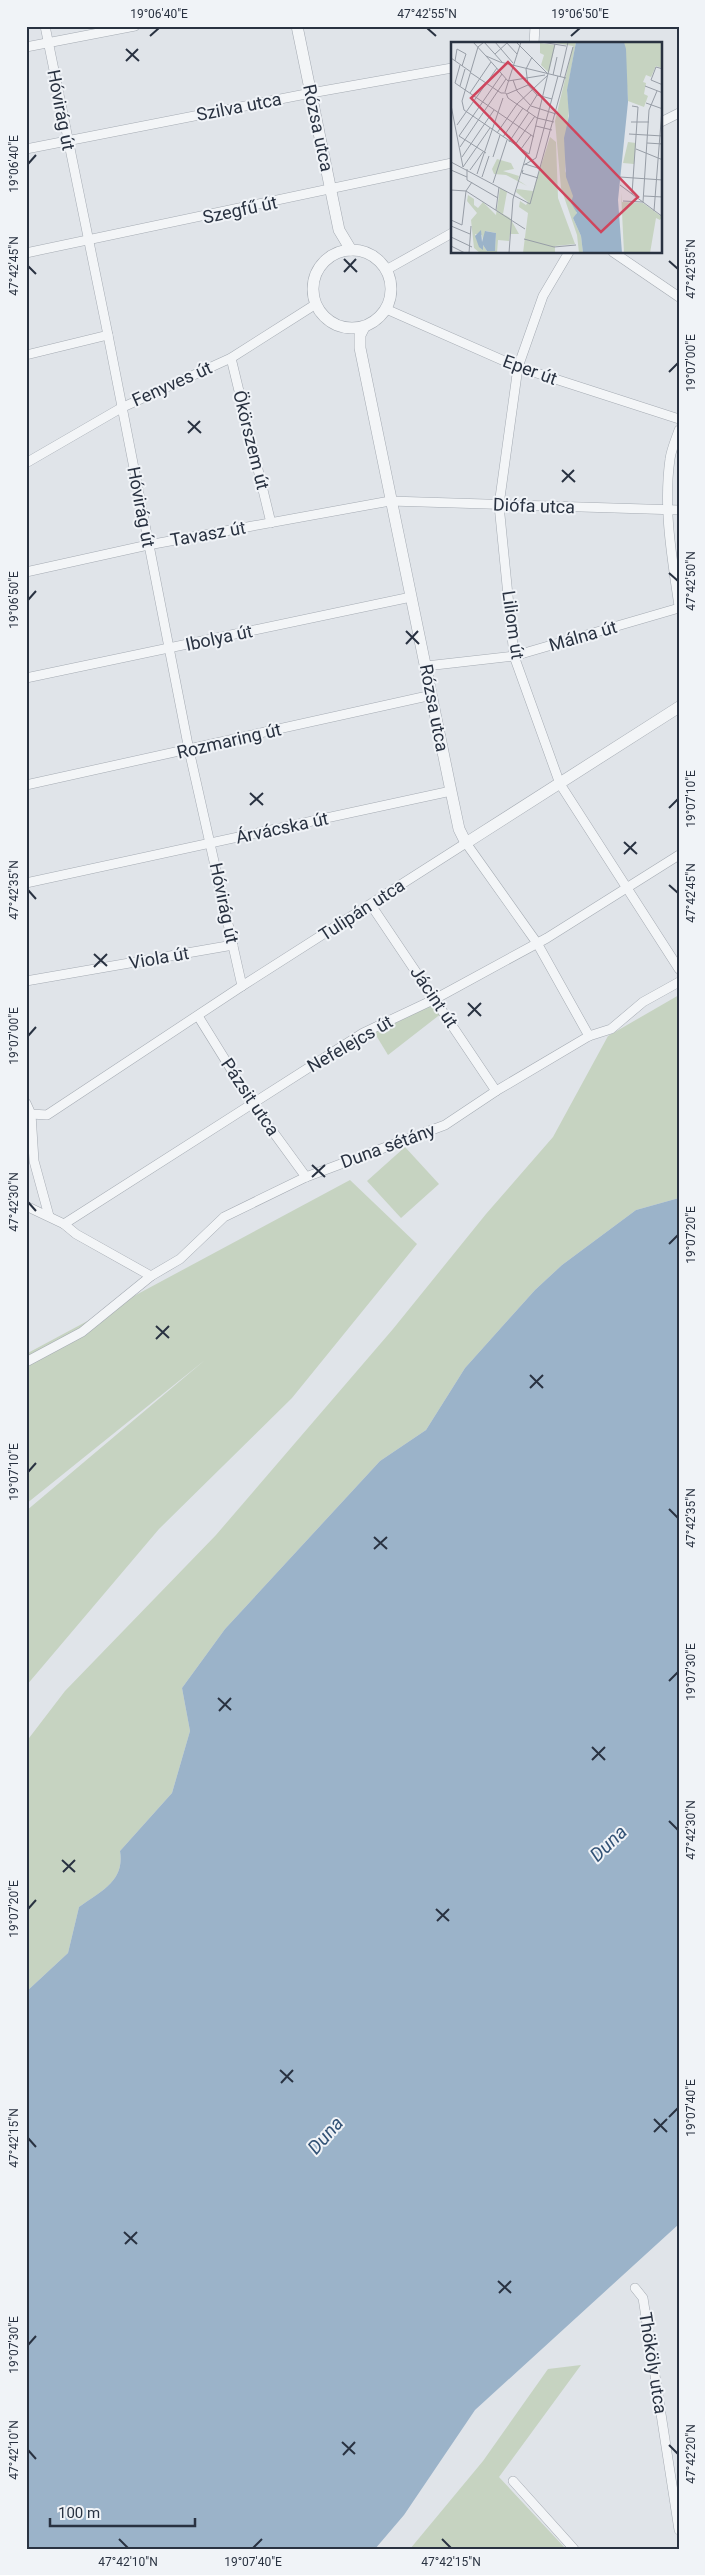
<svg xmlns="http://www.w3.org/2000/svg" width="705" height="2575" viewBox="0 0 705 2575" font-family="Roboto,sans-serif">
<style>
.green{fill:#c6d3c1}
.water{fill:#9bb3c9}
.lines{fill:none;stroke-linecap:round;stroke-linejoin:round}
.minor-casing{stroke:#a5abb3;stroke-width:10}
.tertiary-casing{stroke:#a5abb3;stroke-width:12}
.minor{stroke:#f3f5f7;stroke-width:9}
.tertiary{stroke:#f3f5f7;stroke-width:11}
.ticks{fill:none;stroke:#293241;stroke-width:2}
.labels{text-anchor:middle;stroke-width:4;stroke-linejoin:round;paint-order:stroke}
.street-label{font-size:18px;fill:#293241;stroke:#f0f3f7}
.water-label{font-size:19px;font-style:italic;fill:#325275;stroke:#f0f3f7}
.inset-road{fill:none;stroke:#979da6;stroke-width:1}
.view{fill:#cf455d;fill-opacity:0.15;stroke:#cf455d;stroke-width:2.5}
.inset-edge{fill:none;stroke:#293241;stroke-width:2.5}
.neatline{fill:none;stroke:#293241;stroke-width:2}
.ticks-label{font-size:12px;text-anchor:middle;fill:#293241}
</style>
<rect width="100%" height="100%" fill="#e0e4e9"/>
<g class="green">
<path d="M679,995v203l-43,12 -74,55 -27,25 -70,78 -39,62 -46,31 -155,168 -43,59 8,43 -18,62 -52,58c5,30 -19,40 -41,56l-11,46 -42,39v-250l39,-51 151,-156 177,-206 93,-115 67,-77 55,-101z"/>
<polygon points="435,1002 442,1013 388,1055 374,1032"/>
<polygon points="405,1147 439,1184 401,1218 367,1181"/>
<polygon points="350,1180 417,1244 292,1398 159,1529 26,1686 26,1511 205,1360 26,1504 26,1354"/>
<polygon points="581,2365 499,2477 566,2549 410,2549 483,2461 548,2369"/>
</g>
<path class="water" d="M679,1198v1026l-204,186 -71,105 -29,34h-349v-557l42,-39 11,-46c22,-16 46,-26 41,-56l52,-58 18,-62 -8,-43 43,-59 155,-168 46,-31 39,-62 70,-78 27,-25 74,-55z"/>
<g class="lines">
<defs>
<g id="minor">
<polyline points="45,26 108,335 189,750 242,986"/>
<polyline points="534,44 535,26"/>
<polyline points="26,47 135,26"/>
<polyline points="661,122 679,113"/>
<polyline points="26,149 311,93 452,68"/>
<polyline points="569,252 543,296 518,367 499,505 514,656 560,784 679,969"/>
<polyline points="613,252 679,297"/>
<polyline points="26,253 452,163"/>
<polyline points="386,270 452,233"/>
<polyline points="386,309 518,367 679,419"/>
<polyline points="26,355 108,335"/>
<polyline points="231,358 271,523"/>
<path d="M679,430c-3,9 -8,20 -9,29 -7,49 2,99 9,147"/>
<polyline points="26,463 121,408 231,358 316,304"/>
<polyline points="26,572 148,545 390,501 679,510"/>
<polyline points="426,666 514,656 679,608"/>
<polyline points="26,678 411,597"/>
<polyline points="26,785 432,695"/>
<polyline points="26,883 451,791"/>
<polyline points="371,905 496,1091"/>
<polyline points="26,981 233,945"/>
<polyline points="198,1016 252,1103 306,1177"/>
<polyline points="26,1103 31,1114 47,1115 242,986 466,843 537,943 589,1036"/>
<polyline points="31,1114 34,1161 49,1216"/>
<polyline points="26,1206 64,1224 363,1033 435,999 547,938 679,855"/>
<polyline points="64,1224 76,1234 151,1276"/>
<polyline points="26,1362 82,1332 151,1276 180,1259 224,1217 306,1177 445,1125 496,1091 589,1036 611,1029 643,1002 679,982"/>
<polyline points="635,2288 643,2298 679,2530"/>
<polyline points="513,2481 574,2549"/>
</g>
<g id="tertiary">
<polyline points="297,26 339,230 351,250"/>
<circle cx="352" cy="289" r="39"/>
<polyline points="364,327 360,335 360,348 451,791 459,829 466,843 679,707"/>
</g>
</defs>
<use href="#minor" class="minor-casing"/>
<use href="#tertiary" class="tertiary-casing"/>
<use href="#minor" class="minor"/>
<use href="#tertiary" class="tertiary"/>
</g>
<path class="ticks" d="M427,28l9,8M150,36l9,-8M571,36l9,-8M126,49l13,12M126,61l12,-12M28,164l8,-9M344,259l13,13M669,261l9,8M28,266l8,8M344,272l12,-13M669,372l9,-9M188,421l13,12M188,433l12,-12M562,470l13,12M562,482l12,-12M669,573l9,8M28,600l8,-9M406,631l13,13M406,644l12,-13M250,793l13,12M250,805l13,-12M669,808l9,-9M624,842l13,12M624,854l12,-12M669,885l9,8M28,890l8,9M94,954l13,12M94,967l13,-13M468,1003l13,13M468,1016l13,-13M28,1036l8,-9M312,1165l13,12M312,1177l13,-12M28,1202l8,9M669,1244l9,-9M156,1326l13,12M156,1339l13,-13M530,1375l13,13M530,1388l13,-13M28,1472l8,-9M669,1509l9,9M374,1537l13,12M374,1549l13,-12M669,1681l9,-9M218,1698l13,12M219,1711l12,-13M592,1747l13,13M592,1760l13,-13M669,1821l9,9M62,1860l13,12M63,1872l12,-12M28,1909l8,-9M436,1909l13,12M437,1921l12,-12M280,2070l13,12M281,2083l12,-13M669,2117l9,-9M654,2119l13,13M654,2132l13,-13M28,2138l8,9M124,2232l13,12M125,2244l12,-12M498,2281l13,12M499,2293l12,-12M28,2345l8,-9M342,2442l13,12M669,2445l9,9M28,2450l8,9M343,2455l12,-13M119,2539l9,9M442,2539l9,9M253,2548l9,-9"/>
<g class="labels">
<g class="street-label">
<text transform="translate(239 107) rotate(-11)" y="6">Szilva utca</text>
<text transform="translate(61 110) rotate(79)" y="6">Hóvirág út</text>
<text transform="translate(318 128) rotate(78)" y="6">Rózsa utca</text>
<text transform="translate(240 210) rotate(-12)" y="6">Szegfű út</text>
<text transform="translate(530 370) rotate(20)" y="6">Eper út</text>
<text transform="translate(172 384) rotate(-24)" y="6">Fenyves út</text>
<text transform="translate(251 440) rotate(76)" y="6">Ökörszem út</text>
<text transform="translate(534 506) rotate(2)" y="6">Diófa utca</text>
<text transform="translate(141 507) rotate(79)" y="6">Hóvirág út</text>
<text transform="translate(208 534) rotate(-10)" y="6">Tavasz út</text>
<text transform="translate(513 625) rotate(82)" y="6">Liliom út</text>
<text transform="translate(583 636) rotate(-16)" y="6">Málna út</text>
<text transform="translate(219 638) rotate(-12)" y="6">Ibolya út</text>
<text transform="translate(434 708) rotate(79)" y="6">Rózsa utca</text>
<text transform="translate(229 741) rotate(-13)" y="6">Rozmaring út</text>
<text transform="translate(282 828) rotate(-12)" y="6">Árvácska út</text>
<text transform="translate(224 903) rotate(78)" y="6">Hóvirág út</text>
<text transform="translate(362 910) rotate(-33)" y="6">Tulipán utca</text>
<text transform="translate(159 958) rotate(-10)" y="6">Viola út</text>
<text transform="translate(434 997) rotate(56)" y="6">Jácint út</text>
<text transform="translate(350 1044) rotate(-30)" y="6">Nefelejcs út</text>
<text transform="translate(250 1097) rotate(56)" y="6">Pázsit utca</text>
<text transform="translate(388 1146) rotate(-20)" y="6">Duna sétány</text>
<text transform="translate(653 2363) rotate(81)" y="6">Thököly utca</text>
</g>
<g class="water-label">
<text transform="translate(608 1843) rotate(-44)" y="7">Duna</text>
<text transform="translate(325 2135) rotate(-49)" y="7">Duna</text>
</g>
</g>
<g transform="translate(451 42)">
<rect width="211" height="211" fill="#e0e4e9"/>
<path d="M98,0h27l-9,50 2,15 -4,64 6,12 6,32 -4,3 8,18 2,17h-4l-2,-18 -16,-47 -6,-67 18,-75zM173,0h38v26l-6,-2 -5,11 -5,-2 -3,7 3,1 -2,11 4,2 -4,11 -16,-6zM89,1l15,2 -6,28 -8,-8 3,-10 -4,-2zM99,95l6,5 2,56 17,46 -20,2v7h-32l5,-40 -9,-6 1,-6 6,4 2,-3 -12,-10 1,-3 16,2zM177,100l8,1 -2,21 -11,-1zM46,117l14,4 3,6 -11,2 16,5 -1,4 9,6 -21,-11 -12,-1 -2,-5zM49,146l7,4 -4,22 7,4 9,16h-9l-1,7 -11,-1 -1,13h-17l-6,-5 -3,-28 6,-7 -10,-12 1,-6 6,4v6l4,3 5,-6 13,13zM35,189l10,2 -1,18h-8l-4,-6v4l-6,-9 -2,-6 7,1 1,7zM170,150l1,10 21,1 19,14 -2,3 -4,-2 -6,35h-26z" fill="#c6d3c1" fill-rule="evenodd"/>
<path d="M125,0h48l2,7 2,53 -10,98 4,53h-39l-2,-17 -8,-18 4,-5 -6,-10 2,-7 -7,-19 -2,-39 5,-22 -2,-26zM30,188l1,12 3,-11 11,2 -1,18h-8l-4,-6v5l-4,-3 -4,-11z" fill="#9bb3c9"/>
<path class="inset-road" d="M22,0l13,14 14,6 66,16M33,0l-6,5 -16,54 2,9 65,44 26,-110M33,0l18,20M44,0l18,21M55,0l11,12M65,0l32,32M90,0l25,4M44,12l13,-12M35,14l22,25 37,-6M81,15l-6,12 2,16 9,10 15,4M0,16l20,14M4,19l2,-12 9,5 -4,12M9,23l-5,18 79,54M212,27l-7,-2 -5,13 12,5M20,31l30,20h5l2,5 29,20 17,4M102,33l4,-18M109,35l8,-35M62,38l4,11 14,15 25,8M9,44l5,-17M194,44l18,7M54,50l16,-50M19,51l21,-31M56,52l21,-9M195,61l17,6M0,63l12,62M181,64l6,1 -6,87M76,69l10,-16M180,80h18M6,83l40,-57M85,84l16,4M46,91l20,-29 31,-29M178,92l34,2M52,95l20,-29M58,100l20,-30M196,101l16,1M64,103l20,-29M9,105l46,-68M70,107l10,-14M185,107l27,11M35,111l-27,-17 43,-62M11,115l32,-47M42,115l7,-22M0,120l79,42 43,-157M74,122l16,5M73,123l12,-7 22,-82M12,125l27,-39M16,127v11l31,18M0,128l16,7M19,128l13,-18M72,128l-1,3 16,5M26,132l26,-76M31,135l7,-21M169,135l43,3M42,141l14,-43M169,143l43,32M0,148l15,1 59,38M193,154l19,1M172,159l20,1 6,-92 8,-19M45,168l3,-23M203,169l8,-102M0,178l11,5 4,-34 6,-9M0,184l19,8M0,195l21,10M73,197l30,8 22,-2M0,204l14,7M18,211l2,-27M58,211l4,-54 14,-46"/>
<path class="view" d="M57,20l130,135 -37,35 -130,-134z"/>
<rect width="211" height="211" class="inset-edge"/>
</g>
<rect width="705" height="2575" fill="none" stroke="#f0f3f7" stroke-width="55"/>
<path d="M50 2518v8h145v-8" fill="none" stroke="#293241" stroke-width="2.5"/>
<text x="58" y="2518" font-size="15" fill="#293241" stroke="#f0f3f7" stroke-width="4" paint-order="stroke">100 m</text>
<rect x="28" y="28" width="650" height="2520" class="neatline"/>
<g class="ticks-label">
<text x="159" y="18">19°06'40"E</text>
<text x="427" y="18">47°42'55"N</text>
<text x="580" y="18">19°06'50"E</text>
<text transform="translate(14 164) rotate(-90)" y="4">19°06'40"E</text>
<text transform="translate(14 266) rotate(-90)" y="4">47°42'45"N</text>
<text transform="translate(691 269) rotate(-90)" y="4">47°42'55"N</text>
<text transform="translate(691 363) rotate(-90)" y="4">19°07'00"E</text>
<text transform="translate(691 581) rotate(-90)" y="4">47°42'50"N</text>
<text transform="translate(14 600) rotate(-90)" y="4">19°06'50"E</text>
<text transform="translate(691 799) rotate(-90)" y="4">19°07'10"E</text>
<text transform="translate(14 890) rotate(-90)" y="4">47°42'35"N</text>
<text transform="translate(691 893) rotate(-90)" y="4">47°42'45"N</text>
<text transform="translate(14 1036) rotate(-90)" y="4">19°07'00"E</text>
<text transform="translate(14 1202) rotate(-90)" y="4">47°42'30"N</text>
<text transform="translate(691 1235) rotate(-90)" y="4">19°07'20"E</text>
<text transform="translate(14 1472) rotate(-90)" y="4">19°07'10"E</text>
<text transform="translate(691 1518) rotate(-90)" y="4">47°42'35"N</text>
<text transform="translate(691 1672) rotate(-90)" y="4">19°07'30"E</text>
<text transform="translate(691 1830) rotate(-90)" y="4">47°42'30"N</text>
<text transform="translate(14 1909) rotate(-90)" y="4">19°07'20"E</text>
<text transform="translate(691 2108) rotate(-90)" y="4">19°07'40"E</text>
<text transform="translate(14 2138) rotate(-90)" y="4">47°42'15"N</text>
<text transform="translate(14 2345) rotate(-90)" y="4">19°07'30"E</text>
<text transform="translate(14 2450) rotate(-90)" y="4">47°42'10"N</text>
<text transform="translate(691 2454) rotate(-90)" y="4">47°42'20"N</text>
<text x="128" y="2566">47°42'10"N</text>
<text x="253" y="2566">19°07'40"E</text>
<text x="451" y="2566">47°42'15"N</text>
</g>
</svg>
